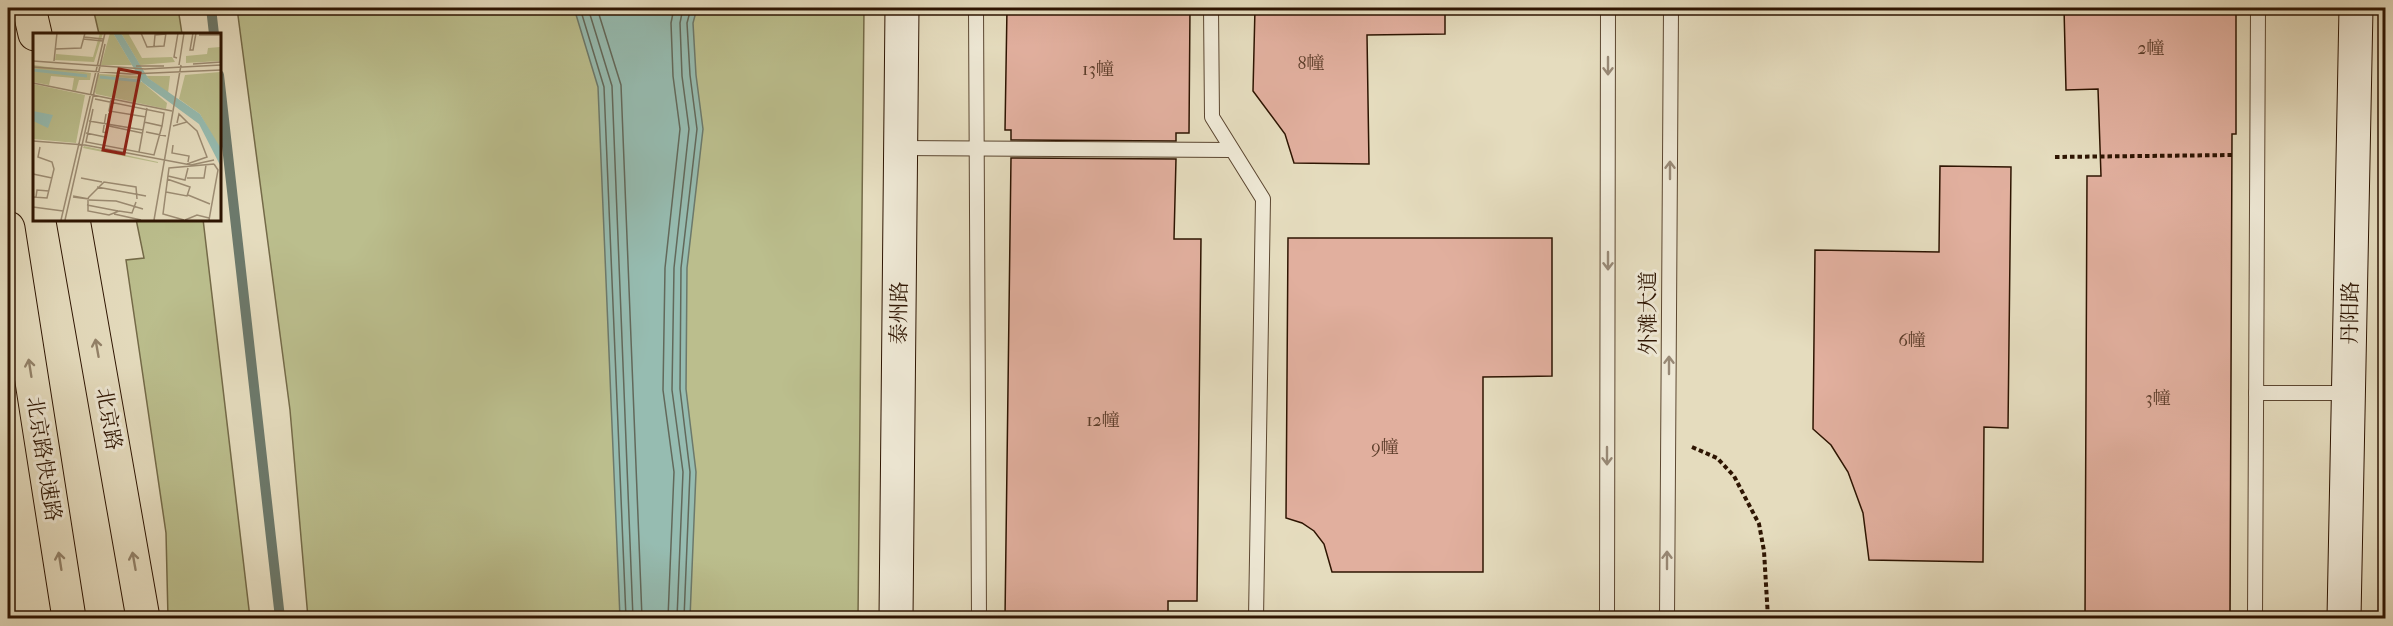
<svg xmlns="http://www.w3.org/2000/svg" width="2393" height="626" viewBox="0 0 2393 626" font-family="'IM FELL French Canon','Noto Serif SC',serif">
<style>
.green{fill:#bbbe8d;stroke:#746a48;stroke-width:1.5}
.water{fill:#96bcb1;stroke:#6c796b;stroke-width:1.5}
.pier{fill:#e5dcbe}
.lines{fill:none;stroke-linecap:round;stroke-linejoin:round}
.shore{stroke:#62685a;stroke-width:1.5}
.stream{stroke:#6c796b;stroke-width:10}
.building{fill:#e1af9e;stroke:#2e1502;stroke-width:1.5}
.lane-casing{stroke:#5c4731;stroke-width:16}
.secondary-casing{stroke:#2e1502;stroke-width:35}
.primary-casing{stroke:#2e1502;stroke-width:35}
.highway-casing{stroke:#2e1502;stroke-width:35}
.path{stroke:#2e1502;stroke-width:4;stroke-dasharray:4.5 3;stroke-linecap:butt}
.lane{stroke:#eee8d5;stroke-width:14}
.secondary{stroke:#eee8d5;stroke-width:33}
.primary{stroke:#e5dcbe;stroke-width:33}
.highway{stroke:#e5dcbe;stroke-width:33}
.oneway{stroke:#988976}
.oneway2{stroke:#938269}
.labels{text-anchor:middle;stroke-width:6;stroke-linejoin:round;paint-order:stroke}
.number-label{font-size:18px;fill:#5b3c29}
.street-label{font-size:21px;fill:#2e1502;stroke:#eee8d5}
.inset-river{fill:none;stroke:#96bcb1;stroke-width:3}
.inset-road{fill:none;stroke:#9c8c73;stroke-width:1.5}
.view{fill:#8f2418;fill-opacity:0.15;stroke:#8f2418;stroke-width:3}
.inset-edge{fill:none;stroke:#2e1502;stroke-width:3}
</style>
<rect width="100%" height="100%" fill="#e5dcbe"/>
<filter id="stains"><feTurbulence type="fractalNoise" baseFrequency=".00333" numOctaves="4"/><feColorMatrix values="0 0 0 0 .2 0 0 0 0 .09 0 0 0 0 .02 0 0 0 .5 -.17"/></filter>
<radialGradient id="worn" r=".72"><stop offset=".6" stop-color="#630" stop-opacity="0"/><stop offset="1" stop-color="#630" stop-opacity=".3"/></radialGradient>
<g class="green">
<polygon points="93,8 178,8 182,34 99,34"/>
<polygon points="237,8 864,8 858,618 308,618 290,410"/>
<polygon points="136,219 203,219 250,618 168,618 166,533 126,260 144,258"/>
<polygon points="2385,465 2386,618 2381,618"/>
</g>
<polygon class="water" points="574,8 697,8 693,23 696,75 703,129 687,268 686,389 696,472 690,618 620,618 598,87"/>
<polygon class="pier" points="8,8 91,8 66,34 34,34 34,67 8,94"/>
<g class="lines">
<g class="shore">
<polyline points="580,8 604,87 626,618"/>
<polyline points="588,8 612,86 633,618"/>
<polyline points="597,8 621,85 642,618"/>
<polyline points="668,618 674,472 663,390 665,268 680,129 673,76 671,23 674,8"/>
<polyline points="677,618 683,472 672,390 674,268 689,129 682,76 680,23 683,8"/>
<polyline points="684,618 690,472 680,389 681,268 697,129 690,75 687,23 691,8"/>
</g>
<g class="stream">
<polyline points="211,8 214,34"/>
<polyline points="219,75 280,618"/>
</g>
</g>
<g class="building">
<polygon points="1007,8 1190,8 1189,133 1176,133 1176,141 1011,140 1011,130 1005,130"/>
<polygon points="1255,8 1445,8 1445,34 1367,35 1369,164 1294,163 1285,134 1253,91"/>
<polygon points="2064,8 2236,8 2236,134 2232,134 2230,618 2085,618 2087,176 2101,176 2098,89 2066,90"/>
<polygon points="1011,158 1176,159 1174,239 1201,239 1197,601 1168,601 1168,618 1005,618"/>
<polygon points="1940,166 2011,167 2008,428 1984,427 1983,562 1869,560 1863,513 1848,472 1831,445 1813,429 1815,250 1939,252"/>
<polygon points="1288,238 1552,238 1552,376 1483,377 1483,572 1332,572 1324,544 1314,531 1302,523 1286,518"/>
</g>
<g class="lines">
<defs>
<g id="lane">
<polyline points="976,8 979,618"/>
<polyline points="1211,8 1212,117 1263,199 1256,618"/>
<polyline points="900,148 1232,150"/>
<polyline points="2256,393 2348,393"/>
<polyline points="1607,618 1608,8"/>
<polyline points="1667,618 1671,8"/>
<polyline points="2255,618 2258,8"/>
</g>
<g id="secondary">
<polyline points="896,618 902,8"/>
<polyline points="2344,618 2356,8"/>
</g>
<g id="primary">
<polyline points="29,8 35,34"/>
<polyline points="73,219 143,618"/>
</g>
<polyline id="highway" points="8,228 69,618"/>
</defs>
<use href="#lane" class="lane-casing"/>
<use href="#secondary" class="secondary-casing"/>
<use href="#primary" class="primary-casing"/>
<use href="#highway" class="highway-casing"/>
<g class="path">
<polyline points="2055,157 2234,155"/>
<polyline points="1692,447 1717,458 1734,476 1759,524 1764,551 1768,618"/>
</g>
<use href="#lane" class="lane"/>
<use href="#secondary" class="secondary"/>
<use href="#primary" class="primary"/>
<use href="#highway" class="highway"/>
</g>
<defs><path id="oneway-shaft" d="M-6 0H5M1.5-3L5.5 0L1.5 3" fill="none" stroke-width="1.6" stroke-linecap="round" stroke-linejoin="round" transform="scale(1.5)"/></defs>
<g class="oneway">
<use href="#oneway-shaft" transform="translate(1608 66) rotate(90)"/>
<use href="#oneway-shaft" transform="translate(1670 170) rotate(-90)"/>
<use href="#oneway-shaft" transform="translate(1608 261) rotate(90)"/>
<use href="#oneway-shaft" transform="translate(1669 365) rotate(-90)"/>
<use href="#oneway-shaft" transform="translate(1607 456) rotate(90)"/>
<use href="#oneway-shaft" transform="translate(1667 560) rotate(-90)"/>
</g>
<g class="oneway2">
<use href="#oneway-shaft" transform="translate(97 348) rotate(-100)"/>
<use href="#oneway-shaft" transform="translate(30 368) rotate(-99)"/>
<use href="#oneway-shaft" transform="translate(60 561) rotate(-99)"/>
<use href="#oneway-shaft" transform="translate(134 561) rotate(-100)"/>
</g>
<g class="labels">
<g class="number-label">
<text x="2151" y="54">2幢</text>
<text x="1311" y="69">8幢</text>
<text x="1098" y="75">13幢</text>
<text x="1912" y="346">6幢</text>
<text x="2158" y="404">3幢</text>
<text x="1103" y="426">12幢</text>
<text x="1385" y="453">9幢</text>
</g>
<g class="street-label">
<text transform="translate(899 313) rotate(-89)" y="7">泰州路</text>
<text transform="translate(1648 313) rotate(-90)" y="7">外滩大道</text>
<text transform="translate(2350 313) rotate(-89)" y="7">丹阳路</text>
<text transform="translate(109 419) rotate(80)" y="7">北京路</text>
<text transform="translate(44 459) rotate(81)" y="7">北京路快速路</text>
</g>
</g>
<g transform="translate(33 33)">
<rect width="188" height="188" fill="#e5dcbe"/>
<path d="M67,0h3l-9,29 -39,-2 1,-6 37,3zM77,0h3l19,32h-31zM88,0h7l14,25 30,-1 3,5 -35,3zM187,14v14l-34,2v-7l21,-2 1,-6zM0,32l58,8 -1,7h-11l-3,11 -4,-1 2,-12 -23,-2 -2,9 -16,-3zM187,39v75l-1,1 -19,-34 -21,-15 6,-24zM67,41l39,2 1,3 -41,-3 43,6 25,21 -1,6 -70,-15 -1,-2 3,-17zM113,43h24l-2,17 -20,-15zM0,51l52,11 -9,48 -43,-4zM51,113l74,16v1l-75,-15z" fill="#bbbe8d"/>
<path d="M80,0h8l27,45 52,36 20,33v18l-21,-41 -57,-42zM0,78l20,4 -5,13 -15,-7z" fill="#96bcb1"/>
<path class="inset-river" d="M0,37l54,6M67,44l41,4"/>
<path class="inset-road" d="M52,0l-1,4 19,2M108,0l6,14 17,-1 2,-13M160,0l-3,17h3l3,-17M166,2h22M50,6l20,2M121,13l1,-11 11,-1M22,16l26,-1 3,-11M144,25l-3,-1 4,-24M0,28l112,8 76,-4M21,28l3,-28M160,31l28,-2M146,32l5,-32M103,33h28M0,34l97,7 91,-4M0,50l139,28M62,66l69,14 -2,13 -18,-4M78,67l-2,11 37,6M60,76l-7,33 68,13 8,-29M56,88l54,9M76,93l33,7M140,93l14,-4 -8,-8 -2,9M113,99l20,4M53,100l19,4M73,100l-3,-1 3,-18M72,105l4,-25M0,108l52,4 106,20 23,-5M140,112l-1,8 17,3 -1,6M106,119l8,-44M154,131l20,-7 -10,-26 -10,-9M0,141l19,4M135,143l17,4 3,-12M48,145l21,4M154,145h17l2,-13M64,154l49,9M133,159l21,4 3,-9 -23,-8M155,162l22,9M0,164l14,1 7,-29 -2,-7 -14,-5 2,-10M3,164l1,-7 12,1M40,164l16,2 -16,-3M55,165l16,-16 32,5 1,12M55,167v11l21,4 10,-4 13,2 4,-11M56,167l27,1 27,8M54,172l31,6M0,174l30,4M81,181l27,6M28,187l44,-187M32,187l40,-176M121,187l27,-155M151,187l-21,-6 6,-46 45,-4M152,187l12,-5 12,3M176,187l9,-50 -4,-6"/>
<path class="view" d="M86,36l21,4 -16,81 -21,-4z"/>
<rect width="188" height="188" class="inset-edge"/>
</g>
<rect width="2393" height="626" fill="none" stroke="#e5dcbe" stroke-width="30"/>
<rect x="9" y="9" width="2375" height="608" fill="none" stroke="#2e1502" stroke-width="3"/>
<rect x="15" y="15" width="2363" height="596" fill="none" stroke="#2e1502" stroke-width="1.5"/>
<rect width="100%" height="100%" filter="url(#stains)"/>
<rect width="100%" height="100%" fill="url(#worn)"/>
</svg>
